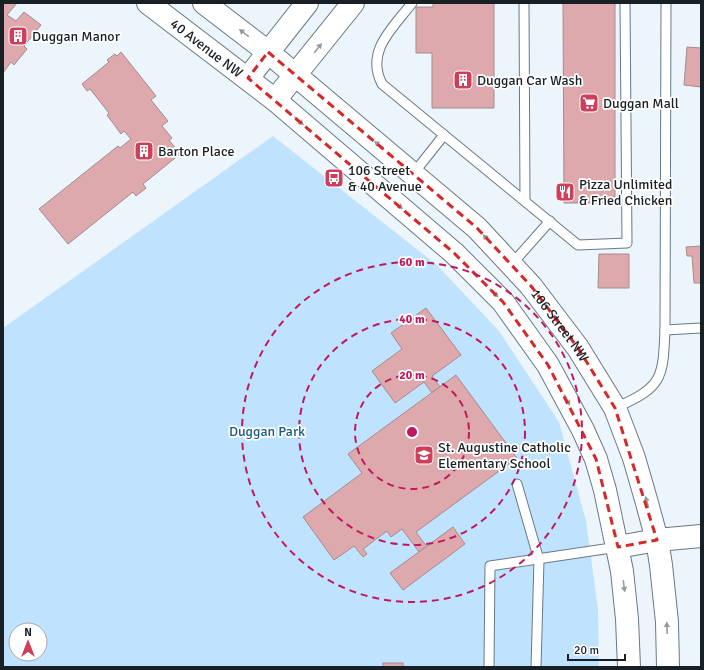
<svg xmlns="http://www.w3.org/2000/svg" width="704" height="670" viewBox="0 0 704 670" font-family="Signika,sans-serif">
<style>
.green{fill:#bfe3fe;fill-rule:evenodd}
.building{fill:#dea9ad;stroke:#a38a8c}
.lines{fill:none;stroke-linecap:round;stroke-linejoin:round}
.service-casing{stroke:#677986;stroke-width:11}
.tertiary-casing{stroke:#677986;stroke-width:24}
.service{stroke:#fff;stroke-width:9}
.tertiary{stroke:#fff;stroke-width:22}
.oneway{fill:#989b9d}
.marked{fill:none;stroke:#d62828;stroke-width:3;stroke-dasharray:8 5;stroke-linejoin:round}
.ring{fill:none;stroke:#c2185b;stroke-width:2;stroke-dasharray:7 5}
.labels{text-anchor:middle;stroke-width:3.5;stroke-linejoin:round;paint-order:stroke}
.poi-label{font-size:14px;fill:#192025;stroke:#fff;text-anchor:start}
.street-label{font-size:14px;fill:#192025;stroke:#fff}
.park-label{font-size:14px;fill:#175b83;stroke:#fff}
.centre{fill:#c2185b;stroke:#fff;stroke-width:2}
.ring-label{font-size:12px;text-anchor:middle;font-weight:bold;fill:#c2185b;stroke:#fff;stroke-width:3.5;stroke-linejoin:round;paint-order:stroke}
</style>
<rect width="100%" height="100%" fill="#edf5fc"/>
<path class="green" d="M273,136l164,129 62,66 60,91 27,99 12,88 1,58h-596v-339zM16,630h24v24h-24z"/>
<g class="building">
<polygon points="3,3 17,3 7,15 16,21 24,12 41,25 24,46 27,49 14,65 11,62 3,73"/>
<polygon points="433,3 494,3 494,108 432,108 432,53 416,53 416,7 433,7"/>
<polygon points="563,3 615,3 615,203 564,203"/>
<polygon points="687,47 701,48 701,87 684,85"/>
<polygon points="121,52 156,96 151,100 168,121 162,126 172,138 169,140 180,154 143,184 146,188 136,196 133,192 68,244 39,209 118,146 120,148 131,139 124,131 121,134 107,115 109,113 90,89 87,91 82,84 109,62 107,60 115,54 117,56"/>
<polygon points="701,246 701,283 694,283 692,256 687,256 686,247"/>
<polygon points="599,254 629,254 629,288 598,288"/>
<polygon points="426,308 461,355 432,376 440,387 432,393 424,382 395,403 372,371 402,349 391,333"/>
<polygon points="456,375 517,458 416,532 427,547 419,552 402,529 391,537 387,531 363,549 367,554 363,557 354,546 334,560 303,517 362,473 348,454"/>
<polygon points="453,527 465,544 403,590 390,573"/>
<rect x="383" y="663" width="20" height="4"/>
</g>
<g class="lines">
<defs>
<g id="service">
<path d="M412,3c-19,25 -47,48 -30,81l196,161 49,-2 -2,-240"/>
<polyline points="524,3 525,201"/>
<polyline points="666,3 665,330 701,328"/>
<polyline points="413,174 444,135"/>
<polyline points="511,265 550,221"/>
<path d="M615,408c47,-21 48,-28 50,-78"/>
<polyline points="517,484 539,560 536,667"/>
<polyline points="489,667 490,566 618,547"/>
</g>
<g id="tertiary">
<path id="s1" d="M148,3l127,97 179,153 49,49 45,63 35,65 13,29 9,31 17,81 5,48 2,48"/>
<path id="s2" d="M204,3l64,49 209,176 54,58 47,62 37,60 19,50 13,45 10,37 4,25 6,57 1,45"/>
<polyline points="248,78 307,3"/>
<polyline points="275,100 353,3"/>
<polyline points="618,547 657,540 701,536"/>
</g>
</defs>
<use href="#service" class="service-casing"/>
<use href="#tertiary" class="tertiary-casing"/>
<use href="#service" class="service"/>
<use href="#tertiary" class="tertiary"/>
</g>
<defs><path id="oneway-solid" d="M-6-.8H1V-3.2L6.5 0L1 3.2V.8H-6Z"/></defs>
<g class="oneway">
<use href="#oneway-solid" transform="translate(244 33) rotate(-143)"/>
<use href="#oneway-solid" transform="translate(318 48) rotate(-52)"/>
<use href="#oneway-solid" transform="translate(299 121) rotate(40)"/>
<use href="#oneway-solid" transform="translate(379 145) rotate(-140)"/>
<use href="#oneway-solid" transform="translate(398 205) rotate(40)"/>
<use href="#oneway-solid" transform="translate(487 239) rotate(-133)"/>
<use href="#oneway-solid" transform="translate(494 293) rotate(45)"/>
<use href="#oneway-solid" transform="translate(567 400) rotate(62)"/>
<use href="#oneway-solid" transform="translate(647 502) rotate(-106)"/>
<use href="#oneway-solid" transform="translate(624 586) rotate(83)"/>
<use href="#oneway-solid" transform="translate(667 628) rotate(-92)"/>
</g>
<path class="marked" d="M268,52l209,176 54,58 47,62 37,60 42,132 -39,7 -22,-88 -48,-94 -45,-63 -49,-49 -206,-175z"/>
<g class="ring">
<circle cx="412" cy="432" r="57"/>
<circle cx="412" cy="432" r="113"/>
<circle cx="412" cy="432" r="170"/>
</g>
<defs>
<symbol id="building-square" viewBox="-11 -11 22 22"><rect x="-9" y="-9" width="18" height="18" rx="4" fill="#cf3f5b" stroke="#fff"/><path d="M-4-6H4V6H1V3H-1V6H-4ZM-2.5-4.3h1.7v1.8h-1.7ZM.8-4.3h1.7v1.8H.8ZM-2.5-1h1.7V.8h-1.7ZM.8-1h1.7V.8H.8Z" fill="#fff"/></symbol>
<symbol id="supermarket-square" viewBox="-11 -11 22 22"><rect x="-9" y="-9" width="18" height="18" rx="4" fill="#cf3f5b" stroke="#fff"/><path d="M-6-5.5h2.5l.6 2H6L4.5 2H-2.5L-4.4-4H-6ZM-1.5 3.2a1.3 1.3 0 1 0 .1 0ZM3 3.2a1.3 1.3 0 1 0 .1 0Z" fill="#fff"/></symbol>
<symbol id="bus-square" viewBox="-11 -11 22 22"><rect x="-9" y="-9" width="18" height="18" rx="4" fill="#cf3f5b" stroke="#fff"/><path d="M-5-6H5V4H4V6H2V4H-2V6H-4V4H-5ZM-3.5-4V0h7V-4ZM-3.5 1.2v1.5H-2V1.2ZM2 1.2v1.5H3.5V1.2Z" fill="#fff"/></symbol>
<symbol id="restaurant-square" viewBox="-11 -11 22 22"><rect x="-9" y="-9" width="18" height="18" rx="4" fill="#cf3f5b" stroke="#fff"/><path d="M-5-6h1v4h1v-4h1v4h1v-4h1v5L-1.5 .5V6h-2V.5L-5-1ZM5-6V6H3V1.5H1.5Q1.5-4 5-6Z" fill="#fff"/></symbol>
<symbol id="school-square" viewBox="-11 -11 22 22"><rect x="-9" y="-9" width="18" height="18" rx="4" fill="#cf3f5b" stroke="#fff"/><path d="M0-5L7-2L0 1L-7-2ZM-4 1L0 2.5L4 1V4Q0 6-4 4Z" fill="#fff"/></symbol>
</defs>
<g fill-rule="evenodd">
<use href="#building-square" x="7" y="25" width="22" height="22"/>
<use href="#building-square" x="452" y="69" width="22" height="22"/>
<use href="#supermarket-square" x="578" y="92" width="22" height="22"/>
<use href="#building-square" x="133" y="140" width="22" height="22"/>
<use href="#bus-square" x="323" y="167" width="22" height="22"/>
<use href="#restaurant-square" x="554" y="181" width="22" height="22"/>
<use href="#school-square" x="413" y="444" width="22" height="22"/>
</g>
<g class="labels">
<g class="poi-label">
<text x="32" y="41">Duggan Manor</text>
<text x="477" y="85">Duggan Car Wash</text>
<text x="603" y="108">Duggan Mall</text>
<text x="158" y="156">Barton Place</text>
<text x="348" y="175">106 Street<tspan x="348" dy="16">&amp; 40 Avenue</tspan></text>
<text x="579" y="189">Pizza Unlimited<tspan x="579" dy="16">&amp; Fried Chicken</tspan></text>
<text x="438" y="452">St. Augustine Catholic<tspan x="438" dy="16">Elementary School</tspan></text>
</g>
<g class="street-label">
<text dy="5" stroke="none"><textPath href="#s1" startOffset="74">40 Avenue NW</textPath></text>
<text dy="5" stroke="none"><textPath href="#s2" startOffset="482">106 Street NW</textPath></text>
</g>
<g class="park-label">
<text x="267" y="436">Duggan Park</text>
</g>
</g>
<circle cx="412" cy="432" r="6" class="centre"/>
<g class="ring-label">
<text x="412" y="266">60 m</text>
<text x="412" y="323">40 m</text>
<text x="412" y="379">20 m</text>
</g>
<rect width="704" height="670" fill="none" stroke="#192025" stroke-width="8"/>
<g transform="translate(28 642)"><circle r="19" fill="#ffffff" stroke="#a3a6a8"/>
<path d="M0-3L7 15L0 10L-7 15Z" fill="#cf3f5b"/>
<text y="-6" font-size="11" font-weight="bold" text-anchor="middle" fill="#192025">N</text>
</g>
<path d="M568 654v6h57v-6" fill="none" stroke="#192025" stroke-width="2"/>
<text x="574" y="654" font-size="12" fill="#192025" stroke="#ffffff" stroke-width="3" paint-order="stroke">20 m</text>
</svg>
